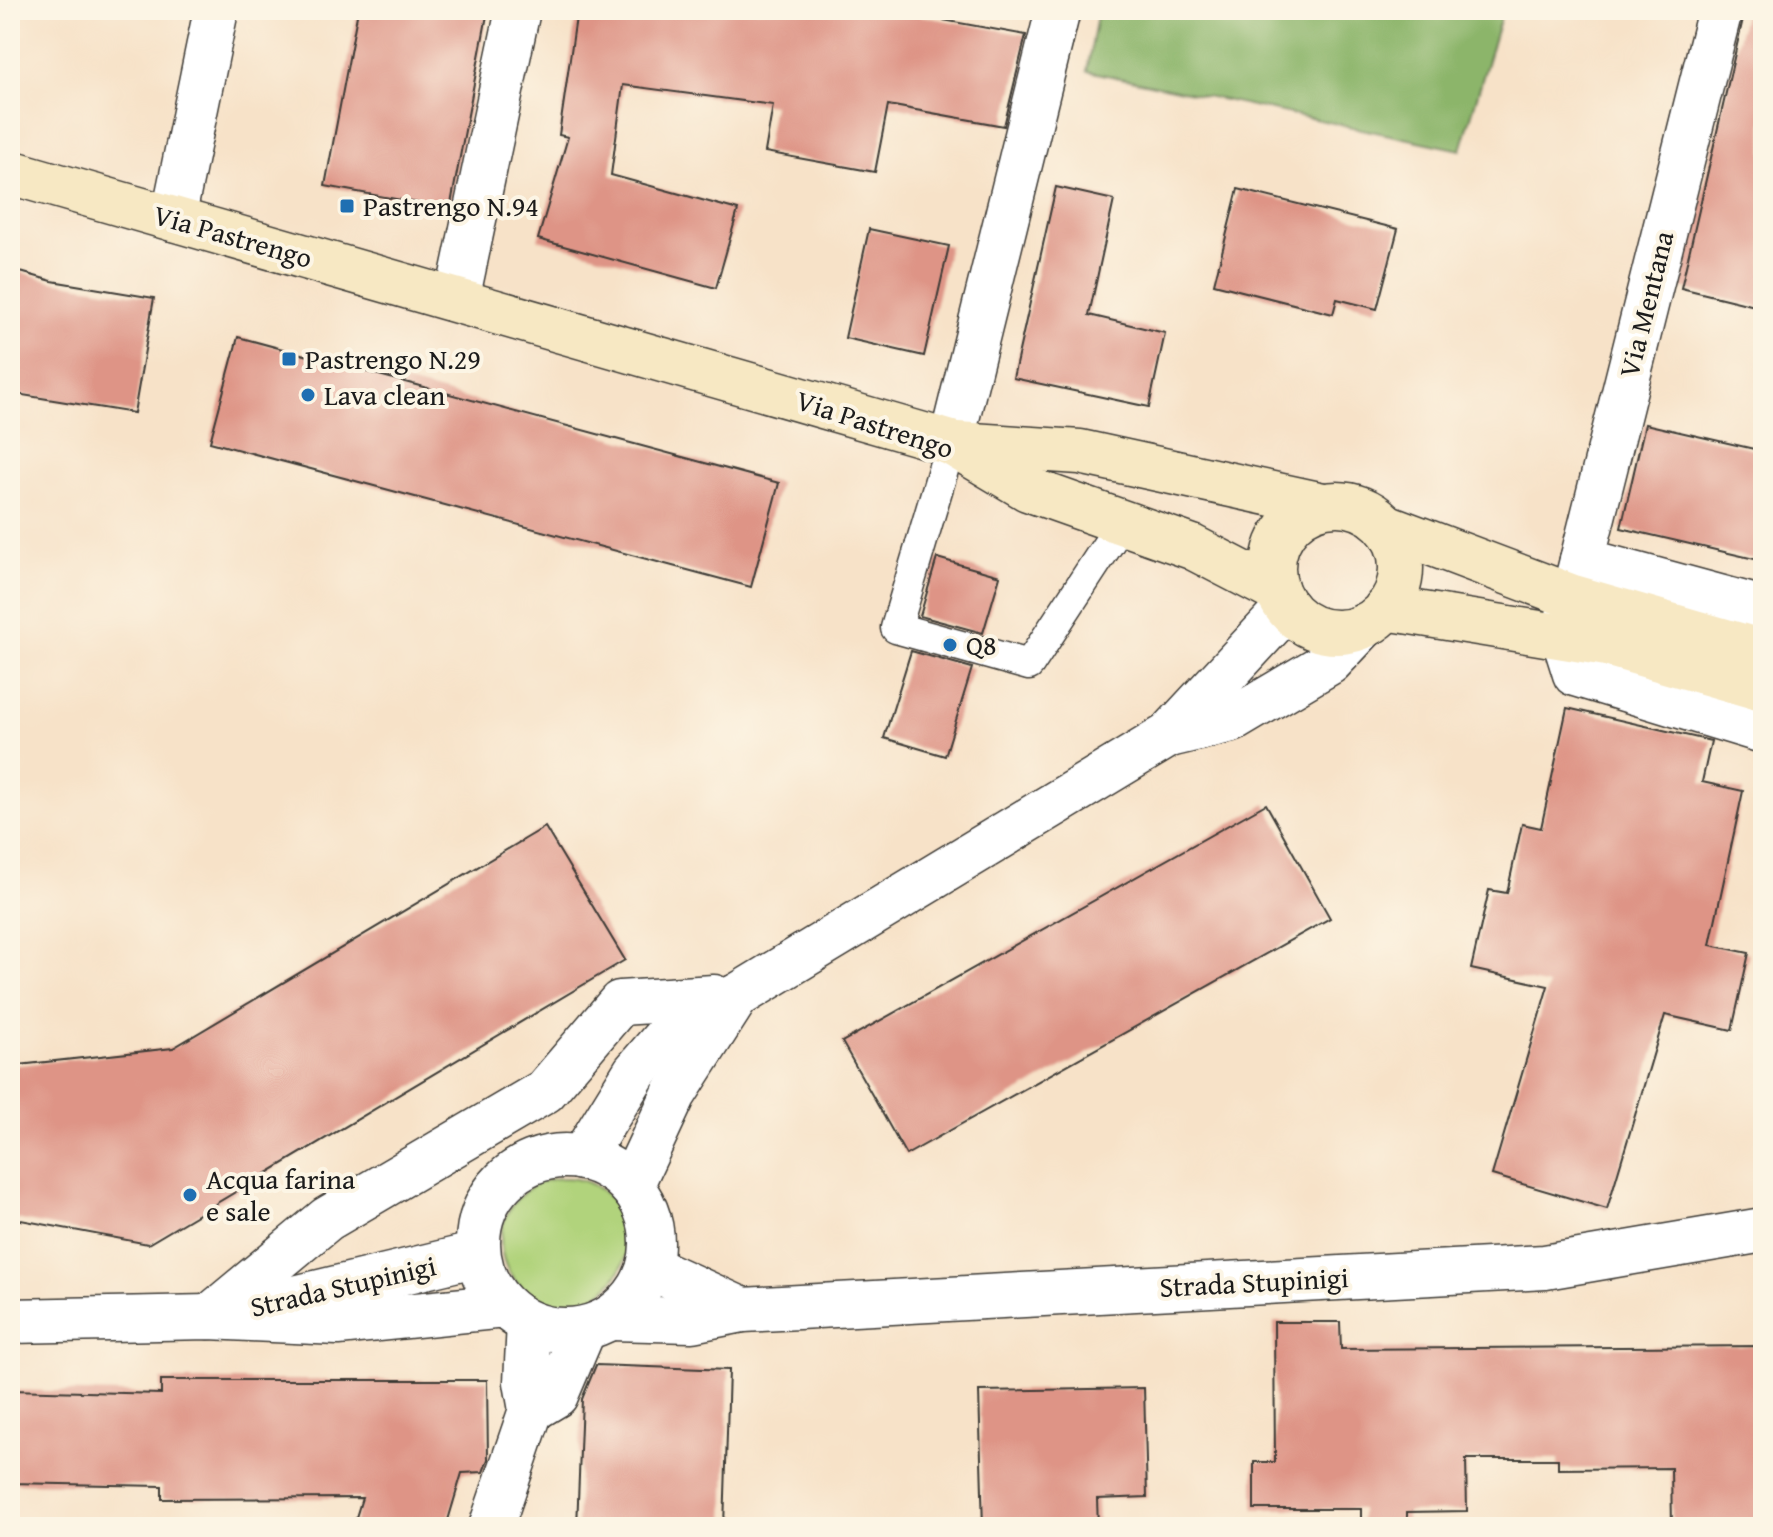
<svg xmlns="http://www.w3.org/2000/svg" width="1773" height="1537" viewBox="0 0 1773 1537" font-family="'Gentium Book Plus',serif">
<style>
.green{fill:#b1d37b;stroke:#66784c;stroke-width:2}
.forest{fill:#8cb56b;stroke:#546844;stroke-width:2}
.building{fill:#de9486}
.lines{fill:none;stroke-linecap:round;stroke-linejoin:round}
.lane-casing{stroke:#3d3a36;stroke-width:33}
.street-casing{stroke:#3d3a36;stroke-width:47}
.secondary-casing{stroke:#3d3a36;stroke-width:47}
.lane{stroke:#fff;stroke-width:30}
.street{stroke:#fff;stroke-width:44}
.secondary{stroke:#f7e8c3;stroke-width:44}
.poi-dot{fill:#1f6fb2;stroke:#fcf5e5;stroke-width:3}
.labels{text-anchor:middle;stroke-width:8;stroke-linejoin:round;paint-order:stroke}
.poi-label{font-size:28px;fill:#1c1c1c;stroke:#fcf5e5;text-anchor:start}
.street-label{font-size:28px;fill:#1c1c1c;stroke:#fcf5e5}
</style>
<rect width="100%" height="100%" fill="#fcf5e5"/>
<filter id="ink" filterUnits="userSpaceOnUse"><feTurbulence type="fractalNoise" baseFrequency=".0125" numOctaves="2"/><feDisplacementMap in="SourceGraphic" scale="16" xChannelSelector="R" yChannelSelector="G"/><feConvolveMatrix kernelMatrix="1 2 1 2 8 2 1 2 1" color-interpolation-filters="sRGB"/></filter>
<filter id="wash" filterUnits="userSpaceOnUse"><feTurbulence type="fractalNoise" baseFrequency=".006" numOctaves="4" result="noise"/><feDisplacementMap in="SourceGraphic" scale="32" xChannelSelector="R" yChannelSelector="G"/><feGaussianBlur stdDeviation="1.8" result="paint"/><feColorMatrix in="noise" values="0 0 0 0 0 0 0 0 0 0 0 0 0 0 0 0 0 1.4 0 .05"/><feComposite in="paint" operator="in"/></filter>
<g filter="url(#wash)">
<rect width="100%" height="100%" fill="#f7e2c8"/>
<circle class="green" cx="564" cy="1241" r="63"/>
<polygon class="forest" points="1098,10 1503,10 1461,150 1087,71"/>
<g id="blocks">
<g class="building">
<polygon points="358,10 488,10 450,209 325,186"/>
<polygon points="577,10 888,10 1026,35 1004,126 888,105 875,172 765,152 773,105 623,85 611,175 738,210 716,288 538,239 568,137 559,135"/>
<polygon points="1745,10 1763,12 1763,308 1681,288"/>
<polygon points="1056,187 1114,200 1089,315 1165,333 1149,407 1013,378"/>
<polygon points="1238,189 1398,229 1377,309 1337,299 1333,314 1214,284"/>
<polygon points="869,229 949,246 924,356 845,338"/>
<polygon points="10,269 52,281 154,298 134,413 10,393"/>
<polygon points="238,337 779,483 751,587 210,442"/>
<polygon points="1645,424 1763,451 1763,561 1621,528"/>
<polygon points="937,558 1000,576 983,633 920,616"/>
<polygon points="911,651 972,668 945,756 884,738"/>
<polygon points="1567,708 1711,741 1702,782 1743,791 1710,945 1749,953 1732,1030 1665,1015 1607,1209 1492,1175 1548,986 1471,969 1489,890 1507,893 1522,824 1541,828"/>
<polygon points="1266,804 1330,918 906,1155 842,1042"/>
<polygon points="545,827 625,960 148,1244 10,1218 10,1066 173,1048"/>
<polygon points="1274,1322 1340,1322 1341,1349 1763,1346 1763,1527 1672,1527 1671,1468 1558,1469 1558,1459 1466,1459 1467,1511 1407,1512 1407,1527 1361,1527 1361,1509 1254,1509 1254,1462 1275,1462"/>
<polygon points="596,1365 729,1370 724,1527 577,1527 582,1399"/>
<polygon points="161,1380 487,1380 488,1459 483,1472 462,1473 446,1527 353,1527 362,1498 162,1499 162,1486 10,1483 10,1390 161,1394"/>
<polygon points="1144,1388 1147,1497 1097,1499 1098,1527 983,1527 979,1391"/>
</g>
</g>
</g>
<g filter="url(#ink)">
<use href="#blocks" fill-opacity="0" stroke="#3d3a36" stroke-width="2"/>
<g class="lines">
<defs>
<polyline id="lane" points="951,443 896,628 1029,665 1122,523"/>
<g id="street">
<polyline points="1720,10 1563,636 1575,674 1763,731"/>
<polyline points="173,219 216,10"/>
<polyline points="457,300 518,10"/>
<polyline points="951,443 1058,10"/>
<polyline points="1582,560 1763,609"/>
<polyline points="1169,735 1232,720 1330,662 1364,626"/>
<circle cx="565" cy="1243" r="87"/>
<polyline points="582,1158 635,1072 677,1023 737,996 1169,735 1287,608"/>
<polyline points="631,1186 674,1094 737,996"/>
<polyline points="649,1267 743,1310"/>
<polyline points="270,1304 478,1254"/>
<polyline points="209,1317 327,1219 545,1091 620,1003 714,997"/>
<polyline points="610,1318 692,1320 743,1310 1545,1267 1763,1230"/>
<polyline points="10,1321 209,1317 338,1323 504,1306"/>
<polyline points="531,1410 556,1395 584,1329"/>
<polyline points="491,1527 531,1410 526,1382 529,1323"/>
</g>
<g id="secondary">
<polyline points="10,172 951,443 1028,489 1192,547 1277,591"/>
<polyline points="957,444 1080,452 1323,505"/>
<circle cx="1337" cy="568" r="64"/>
<polyline points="1388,527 1573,597 1763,652"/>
<polyline points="1386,608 1607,644 1763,689"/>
</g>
</defs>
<use href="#lane" class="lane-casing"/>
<use href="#street" class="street-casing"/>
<use href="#secondary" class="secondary-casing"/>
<use href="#lane" class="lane"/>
<use href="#street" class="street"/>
<use href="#secondary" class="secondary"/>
</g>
</g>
<g class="poi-dot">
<rect x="339" y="198" width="16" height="16" rx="4"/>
<rect x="281" y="351" width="16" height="16" rx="4"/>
<circle cx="308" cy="395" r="8"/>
<circle cx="950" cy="645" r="8"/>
<circle cx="190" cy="1195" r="8"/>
</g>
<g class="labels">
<g class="poi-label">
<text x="363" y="216">Pastrengo N.94</text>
<text x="305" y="369">Pastrengo N.29</text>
<text x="324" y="405">Lava clean</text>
<text x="966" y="655">Q8</text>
<text x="206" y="1189">Acqua farina<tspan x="206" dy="32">e sale</tspan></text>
</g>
<g class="street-label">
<text transform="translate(233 236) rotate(16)" y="10">Via Pastrengo</text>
<text transform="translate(1646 304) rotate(-76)" y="10">Via Mentana</text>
<text transform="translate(875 424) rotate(18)" y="10">Via Pastrengo</text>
<text transform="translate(1254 1282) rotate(-3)" y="10">Strada Stupinigi</text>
<text transform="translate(343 1286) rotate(-13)" y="10">Strada Stupinigi</text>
</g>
</g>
<rect width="1773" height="1537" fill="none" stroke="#fcf5e5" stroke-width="40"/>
</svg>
